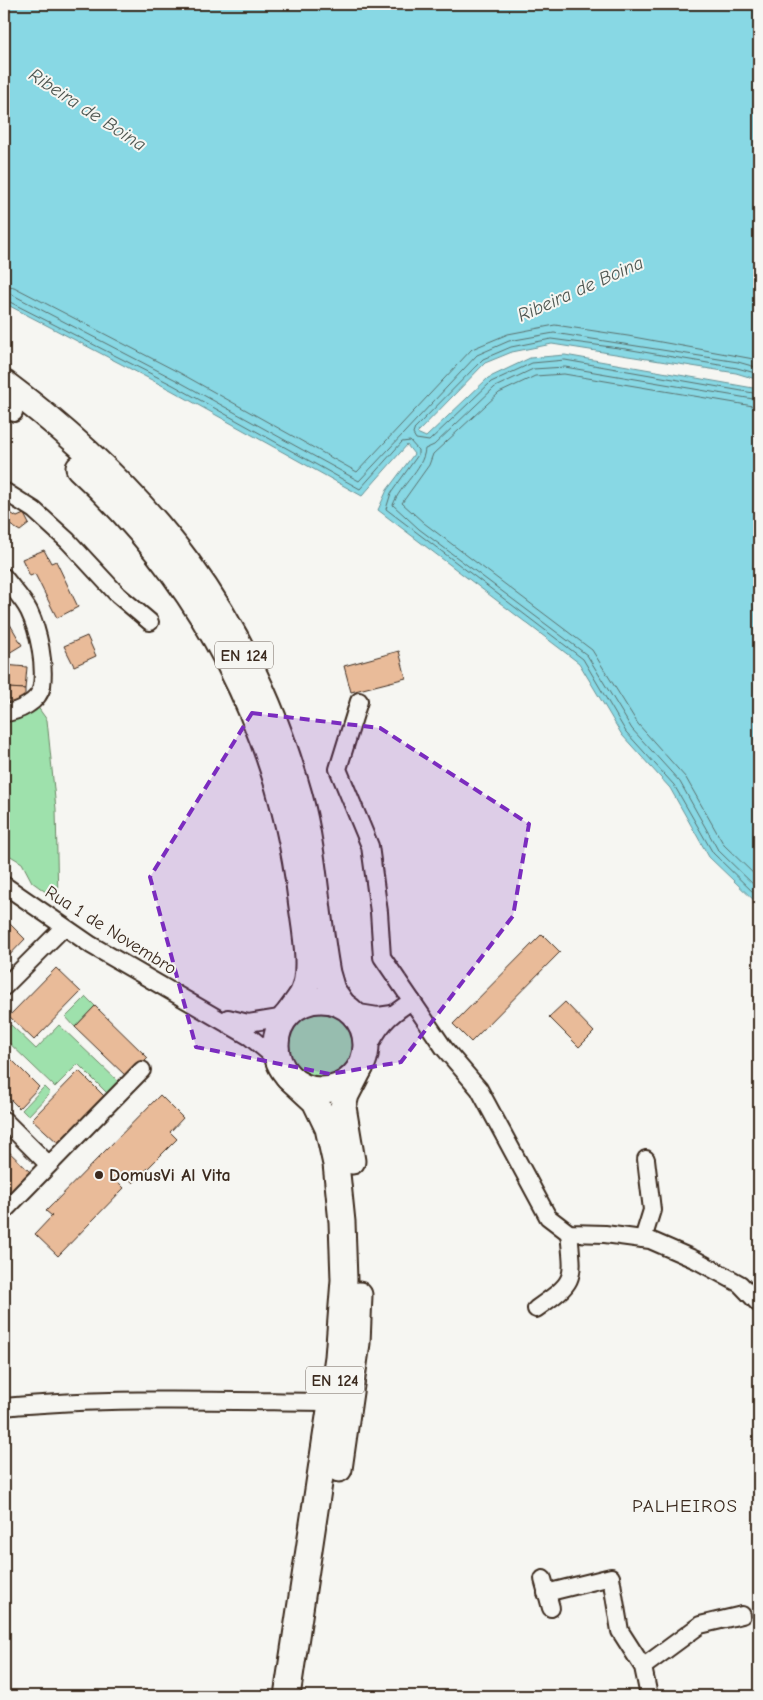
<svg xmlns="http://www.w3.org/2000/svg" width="763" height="1700" viewBox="0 0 763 1700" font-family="'Comic Neue',sans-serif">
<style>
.green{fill:#9ee1ac;stroke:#6c8665}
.water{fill:#88d8e4;stroke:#699295}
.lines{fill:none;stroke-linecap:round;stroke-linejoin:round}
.shore{stroke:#5a706d;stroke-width:1}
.building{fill:#e9bb99;stroke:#3b2a1e}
.minor-casing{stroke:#3b2a1e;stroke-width:20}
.primary-casing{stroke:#3b2a1e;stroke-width:29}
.minor{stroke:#f6f6f2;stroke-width:16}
.primary{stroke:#f6f6f2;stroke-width:25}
.marked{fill:#7b2cbf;fill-opacity:0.2;stroke:#7b2cbf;stroke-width:4;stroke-dasharray:10 6;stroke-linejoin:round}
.poi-dot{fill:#3b2a1e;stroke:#f6f6f2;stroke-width:2}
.labels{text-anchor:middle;stroke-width:4;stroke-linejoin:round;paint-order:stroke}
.shield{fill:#f6f6f2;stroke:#73675e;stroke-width:1}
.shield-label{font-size:16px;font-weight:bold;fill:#3b2a1e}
.street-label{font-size:18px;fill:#3b2a1e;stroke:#f6f6f2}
.poi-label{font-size:18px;font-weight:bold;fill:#3b2a1e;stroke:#f6f6f2;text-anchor:start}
.water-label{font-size:19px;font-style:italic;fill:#4e5650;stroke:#f6f6f2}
.neighbourhood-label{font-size:19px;letter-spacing:1px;fill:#3b2a1e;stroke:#f6f6f2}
</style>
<rect width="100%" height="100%" fill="#f6f6f2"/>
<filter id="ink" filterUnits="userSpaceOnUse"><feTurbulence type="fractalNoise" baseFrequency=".02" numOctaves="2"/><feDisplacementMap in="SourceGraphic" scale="10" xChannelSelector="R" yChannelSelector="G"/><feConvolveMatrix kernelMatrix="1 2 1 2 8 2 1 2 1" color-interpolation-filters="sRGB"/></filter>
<g filter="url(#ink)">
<g class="green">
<polygon points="37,706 47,720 56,809 58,901 32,882 22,863 4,852 4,794 8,738 4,738 4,724"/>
<polygon points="86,997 95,1006 75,1027 66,1017"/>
<circle cx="323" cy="1048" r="37"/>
<polygon points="11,1025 36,1049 59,1025 119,1082 108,1094 78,1064 55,1087 4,1038 4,1033"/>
<polygon points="44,1087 50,1093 28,1116 22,1110"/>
</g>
<polygon class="water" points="4,4 759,4 759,380 736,373 552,344 512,352 485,363 417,433 426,437 488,378 530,358 565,355 759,389 759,905 709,857 670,788 622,735 579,663 378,510 387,490 414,454 407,445 362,496 171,390 4,303"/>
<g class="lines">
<g class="shore">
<polyline points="4,285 14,287 180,373 357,472 472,349 508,334 555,325 628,336 759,360"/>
<polyline points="4,293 11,294 176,380 359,481 477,355 509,341 554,333 738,362 759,368"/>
<polyline points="4,299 173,385 360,489 402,442 410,441 418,450 418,455 391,493 386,509 583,659 626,732 674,785 713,853 759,898"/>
<polyline points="759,374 737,368 626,349 551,339 511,347 483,359 415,428 413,434 416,439 429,441 491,382 532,363 565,360 759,394"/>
<path d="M759,400l-194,-33 -32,2 -38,18 -61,58 -9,4c-2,21 -25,36 -32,56l26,24 168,126 45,74 48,53 38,68 41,40"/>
<polyline points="759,407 564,374 535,376 499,393 433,454 429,465 402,503 424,523 592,650 638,724 686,778 724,845 759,879"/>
</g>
</g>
<g class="building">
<polygon points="4,509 17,517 24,514 29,524 20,531 10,525 4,535"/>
<polygon points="44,550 51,563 56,561 78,607 57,618 35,574 30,576 22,559"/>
<polygon points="4,615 11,626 4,630"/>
<polygon points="11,626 22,645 4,656 4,630"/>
<polygon points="87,636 96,656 74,666 64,646"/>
<polygon points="399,651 406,678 351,692 344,666"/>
<polygon points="4,665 27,667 25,689 4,688"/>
<polygon points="8,688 25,689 25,703 8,702"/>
<polygon points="4,918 25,939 4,961"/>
<polygon points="542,934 560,952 471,1042 453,1024"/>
<polygon points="56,968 81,992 34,1040 9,1016"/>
<polygon points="565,1002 594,1032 579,1047 549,1017"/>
<polygon points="95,1006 148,1058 128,1078 75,1027"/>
<polygon points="4,1052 39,1087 19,1108 4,1093"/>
<polygon points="79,1071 104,1096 58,1143 32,1119"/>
<polygon points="160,1095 183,1118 170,1132 177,1139 133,1183 122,1172 115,1179 124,1188 58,1256 35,1234 52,1216 46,1211"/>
<polygon points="4,1147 32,1174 12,1195 4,1187"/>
</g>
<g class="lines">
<defs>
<g id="minor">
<polyline points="4,407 14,413"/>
<polyline points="4,491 34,510 68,541 118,595 150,622"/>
<path d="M4,577c8,11 19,22 25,34 10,21 16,52 13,75 -3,16 -24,26 -38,27"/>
<polyline points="359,701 338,769 370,846 379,912 382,957 412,1001"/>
<polyline points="4,885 91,945 250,1037 267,1051 283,1069"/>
<polyline points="4,987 64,927"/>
<polyline points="353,1012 378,1016 392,1014"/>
<polyline points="228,1018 248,1023 285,1017"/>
<path d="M366,1053c12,-26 21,-37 46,-52l32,47 35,41 69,128 21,16 36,1 45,6 46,20 44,24 19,20"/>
<polyline points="4,1120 48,1164"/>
<polyline points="4,1211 142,1070"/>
<polyline points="643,1239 652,1210 646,1159"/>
<path d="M536,1309c40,-28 38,-28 33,-76"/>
<path d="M4,1407c108,-10 218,-6 327,-5"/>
<polyline points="543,1579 551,1608"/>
<polyline points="546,1593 611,1577 620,1631 643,1667 649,1696"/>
<polyline points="643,1667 700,1625 742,1615"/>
</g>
<g id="primary">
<path d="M4,383c147,110 245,233 295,412 16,59 17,119 28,178l5,17 10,14"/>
<path d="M79,468c124,114 202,263 222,431 3,25 13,71 2,94 -3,6 -9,13 -13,19"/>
<circle cx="321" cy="1045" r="45"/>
<polyline points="352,1161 343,1107 346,1095 360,1068"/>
<polyline points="339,1469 357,1343 359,1295"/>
<polyline points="287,1696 338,1357 344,1280 342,1222 336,1164 328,1128 315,1101 288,1076"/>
</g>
</defs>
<use href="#minor" class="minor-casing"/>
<use href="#primary" class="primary-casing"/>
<use href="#minor" class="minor"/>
<use href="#primary" class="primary"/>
</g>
</g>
<path class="marked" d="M252,713l128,15 149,96 -16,92 -112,146 -71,12 -134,-27 -46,-170z"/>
<circle class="poi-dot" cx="99" cy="1175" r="5"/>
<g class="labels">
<g class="shield">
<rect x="215" y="641.5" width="58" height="27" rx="4"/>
<rect x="306" y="1366.5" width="58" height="27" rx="4"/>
</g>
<g class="shield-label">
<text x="244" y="661">EN 124</text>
<text x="335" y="1386">EN 124</text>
</g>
<g class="street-label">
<text transform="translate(111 930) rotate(32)" y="6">Rua 1 de Novembro</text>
</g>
<g class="poi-label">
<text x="109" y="1181">DomusVi Al Vita</text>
</g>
<g class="water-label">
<text transform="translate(88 109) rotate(33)" y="7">Ribeira de Boina</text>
<text transform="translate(580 288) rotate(-24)" y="7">Ribeira de Boina</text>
</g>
<g class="neighbourhood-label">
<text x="685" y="1512">PALHEIROS</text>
</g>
</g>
<rect width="763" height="1700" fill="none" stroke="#f6f6f2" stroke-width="20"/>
<rect x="10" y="10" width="743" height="1680" fill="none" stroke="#3b2a1e" stroke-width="2" filter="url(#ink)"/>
</svg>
